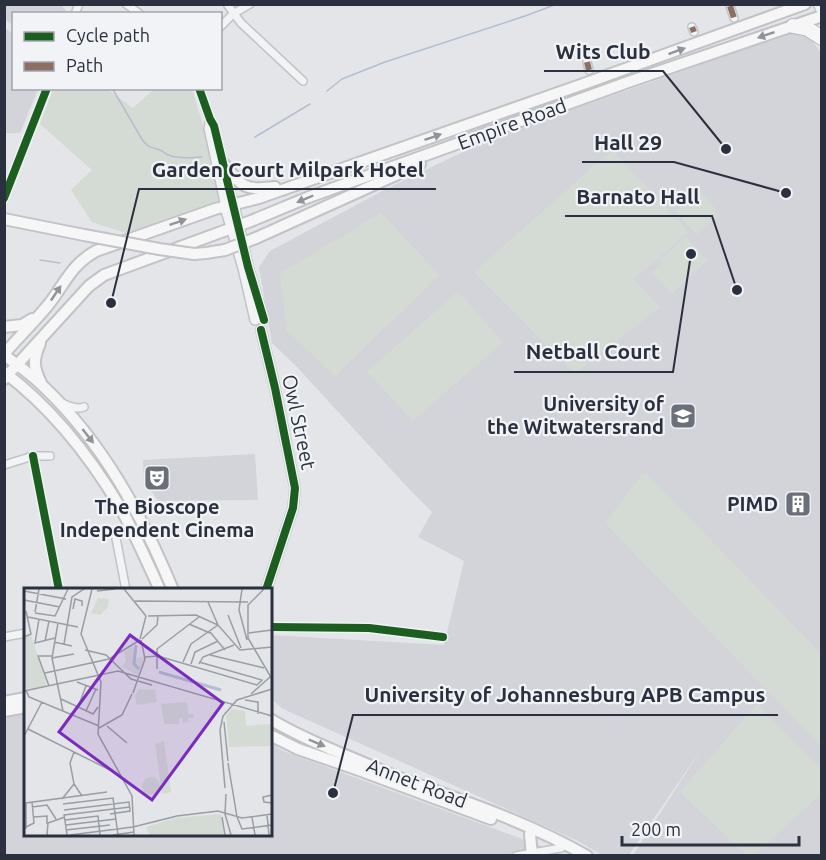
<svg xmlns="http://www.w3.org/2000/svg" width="826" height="860" viewBox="0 0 826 860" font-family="Ubuntu,sans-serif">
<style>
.built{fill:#d2d4da}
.green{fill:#d3dbd4}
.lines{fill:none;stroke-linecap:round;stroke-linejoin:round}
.stream{stroke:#b4bed0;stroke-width:1.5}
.minor-casing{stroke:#c1c3c6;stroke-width:10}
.tertiary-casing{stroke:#c1c3c6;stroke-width:12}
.secondary-casing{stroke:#c1c3c6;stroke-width:14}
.motorway-casing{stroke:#b5b8bc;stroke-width:16}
.minor{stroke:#f2f3f4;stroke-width:7}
.tertiary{stroke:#f2f3f4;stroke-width:9}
.secondary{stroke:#f6f6f6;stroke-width:10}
.motorway{stroke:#f6f6f6;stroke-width:14}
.secondary-bridge-casing{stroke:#c1c3c6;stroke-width:14;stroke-linecap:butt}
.secondary-bridge{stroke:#f6f6f6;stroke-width:10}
.quiet{stroke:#8d6e63;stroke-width:6;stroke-dasharray:12 6;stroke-linecap:butt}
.cycleway-casing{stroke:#f1f3f6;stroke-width:11}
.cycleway{stroke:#1b5e20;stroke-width:8}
.oneway{fill:#90939a}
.labels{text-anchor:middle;stroke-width:4.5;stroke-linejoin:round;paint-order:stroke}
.street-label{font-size:20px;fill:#2b303f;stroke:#f1f3f6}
.poi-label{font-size:20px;font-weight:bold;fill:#2b303f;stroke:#f1f3f6;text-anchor:end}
.inset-river{fill:none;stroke:#b4bed0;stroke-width:3}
.inset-road{fill:none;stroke:#999da4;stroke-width:1.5}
.view{fill:#7b2cbf;fill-opacity:0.15;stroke:#7b2cbf;stroke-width:3}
.inset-edge{fill:none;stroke:#2b303f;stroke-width:3}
.leader{fill:none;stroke:#2b303f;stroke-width:2}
.callout-dot{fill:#2b303f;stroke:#f1f3f6;stroke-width:2}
.callout-label{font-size:21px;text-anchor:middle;font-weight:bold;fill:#2b303f;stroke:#f1f3f6;stroke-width:4.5;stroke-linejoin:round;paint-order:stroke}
</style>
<rect width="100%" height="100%" fill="#e3e5e8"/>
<g class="built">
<polygon points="4,5 61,5 67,12 66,14 14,14 13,25 5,20"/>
<polygon points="4,28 13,33 14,88 38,89 20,133 5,133"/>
<polygon points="792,33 811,38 822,55 821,855 633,855 702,748 629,855 602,855 578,841 283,709 270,698 270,635 444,645 464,561 418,537 432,512 409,489 297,367 272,343 259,267 270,251 386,189 496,136"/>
<polygon points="255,454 258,500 158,501 144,480 143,460"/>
<polygon points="25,713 26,834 270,834 270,742 283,751 547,848 538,856 5,855 4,717"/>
</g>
<g class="green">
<polygon points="53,89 107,89 133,108 154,89 192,89 225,198 126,233 92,222 71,190 92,170 40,124"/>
<polygon points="612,150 689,232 633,279 660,307 575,374 474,272"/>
<polygon points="699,190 720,214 697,235 675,212"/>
<polygon points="381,213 440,275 335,376 286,330 280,273"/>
<polygon points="686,237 708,260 672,294 652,273 663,263 660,260"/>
<polygon points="458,291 503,342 413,421 367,372"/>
<polygon points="646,473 821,654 821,746 605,523 641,476"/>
<polygon points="757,704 821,769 821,794 754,855 746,855 680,792"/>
</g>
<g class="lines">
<g class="stream">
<path d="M112,88l31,53c9,9 7,5 17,9 3,1 5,4 8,5 10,4 23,3 34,2"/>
<polyline points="327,91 342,79 385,62 525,16 557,4"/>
<polyline points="255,137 310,104"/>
<polyline points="40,260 60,263"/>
</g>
<defs>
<g id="minor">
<polyline points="126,4 140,14"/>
<polyline points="227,4 241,23 303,81"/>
<polyline points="817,4 822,14"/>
<polyline points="730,6 734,18"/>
<polyline points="75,14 79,4"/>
<polyline points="220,27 233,14 250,4"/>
<polyline points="692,27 694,32"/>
<polyline points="587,62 589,70"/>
<polyline points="199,88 210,119 214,126 234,205"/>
<polyline points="210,119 208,128 225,207"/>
<polyline points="4,198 47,88"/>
<path d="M62,403c7,3 15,7 22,4"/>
<polyline points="33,456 59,590"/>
<polyline points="4,465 33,456 50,456"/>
<polyline points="115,533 126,590"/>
<polyline points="270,627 369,628 443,637"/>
<polyline points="4,637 26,633"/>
<polyline points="516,856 555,849 561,848 565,843"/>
</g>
<g id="tertiary">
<polyline points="234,205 248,267 264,320"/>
<polyline points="225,207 243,268 255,320"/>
<polyline points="261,330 275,388 295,488 293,508 266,590"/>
</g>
<g id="secondary">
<path d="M224,164c18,23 21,27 51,23"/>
<polyline points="4,219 84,235"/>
<polyline points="256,238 420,164"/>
<polyline points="194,254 206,253 225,250"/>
<polyline points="4,327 22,325 32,319"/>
<path d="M40,343c-7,17 -7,23 1,40"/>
<path d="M4,354c15,-17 31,-33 45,-50 16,-21 23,-40 47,-53l119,-42 44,-11 330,-116 216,-78"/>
<path d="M4,355c14,10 28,20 40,32 59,56 98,128 129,203"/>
<path d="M4,372c49,37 85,83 116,135 15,27 27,55 40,83"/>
<polyline points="4,379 89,286 104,275 251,221 309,197 631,81 822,16"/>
<polyline points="4,702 26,698"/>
<polyline points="4,711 26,707"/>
<path d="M270,719c23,14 46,24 70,34 20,8 40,17 60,25 63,23 128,44 187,78"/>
<polyline points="270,735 298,749 356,769 491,819"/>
<polyline points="530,834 532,856"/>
</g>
<polyline id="motorway" points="793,26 808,29 822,38"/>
</defs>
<use href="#minor" class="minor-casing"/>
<use href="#tertiary" class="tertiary-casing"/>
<use href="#secondary" class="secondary-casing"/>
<use href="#motorway" class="motorway-casing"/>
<use href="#minor" class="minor"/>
<use href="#tertiary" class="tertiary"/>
<use href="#secondary" class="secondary"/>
<use href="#motorway" class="motorway"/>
<defs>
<g id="secondary-bridge">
<polyline points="84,235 159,249 194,254"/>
<polyline points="225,250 256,238"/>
</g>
</defs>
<use href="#secondary-bridge" class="secondary-bridge-casing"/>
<use href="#secondary-bridge" class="secondary-bridge"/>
<g class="quiet">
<polyline points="730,6 734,18"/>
<polyline points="692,27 694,32"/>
<polyline points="587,62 589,70"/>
</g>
<defs>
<g id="cycleway">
<polyline points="199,88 210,119 214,126 248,267 264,320"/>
<polyline points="4,198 47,88"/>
<polyline points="261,330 275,388 295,488 293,508 266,590"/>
<polyline points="33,456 59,590"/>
<polyline points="270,627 369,628 443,637"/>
</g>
</defs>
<use href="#cycleway" class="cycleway-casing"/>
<use href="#cycleway" class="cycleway"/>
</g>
<defs><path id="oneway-solid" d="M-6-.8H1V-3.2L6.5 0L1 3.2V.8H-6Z" transform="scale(1.5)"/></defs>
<g class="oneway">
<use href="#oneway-solid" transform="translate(766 35) rotate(161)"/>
<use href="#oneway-solid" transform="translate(677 51) rotate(-20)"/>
<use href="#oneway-solid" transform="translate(433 137) rotate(-19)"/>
<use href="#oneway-solid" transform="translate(305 199) rotate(157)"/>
<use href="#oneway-solid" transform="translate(178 222) rotate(-19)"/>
<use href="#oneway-solid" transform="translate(56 293) rotate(-56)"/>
<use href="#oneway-solid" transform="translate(88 436) rotate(52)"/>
<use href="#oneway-solid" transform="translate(317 743) rotate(23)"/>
</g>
<defs>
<symbol id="university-square" viewBox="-11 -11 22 22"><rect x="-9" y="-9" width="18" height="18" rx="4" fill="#6b6f7a" stroke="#f1f3f6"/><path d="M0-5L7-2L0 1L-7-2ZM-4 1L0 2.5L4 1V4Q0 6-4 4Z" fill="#fff"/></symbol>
<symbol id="theatre-square" viewBox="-11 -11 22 22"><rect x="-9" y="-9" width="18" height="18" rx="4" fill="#6b6f7a" stroke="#f1f3f6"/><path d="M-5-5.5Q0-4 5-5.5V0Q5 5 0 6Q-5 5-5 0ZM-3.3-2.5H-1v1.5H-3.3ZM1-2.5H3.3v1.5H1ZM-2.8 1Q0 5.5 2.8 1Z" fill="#fff"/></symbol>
<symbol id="building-square" viewBox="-11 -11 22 22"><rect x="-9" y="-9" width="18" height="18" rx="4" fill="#6b6f7a" stroke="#f1f3f6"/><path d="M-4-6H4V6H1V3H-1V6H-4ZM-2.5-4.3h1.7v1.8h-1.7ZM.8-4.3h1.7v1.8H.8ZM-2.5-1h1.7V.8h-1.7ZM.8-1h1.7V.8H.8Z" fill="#fff"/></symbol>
</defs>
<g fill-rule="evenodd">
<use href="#university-square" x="668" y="401" width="30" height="30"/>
<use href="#theatre-square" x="142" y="463" width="30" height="30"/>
<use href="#building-square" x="783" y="489" width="30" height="30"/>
</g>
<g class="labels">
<g class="street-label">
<text transform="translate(512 124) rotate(-20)" y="7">Empire Road</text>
<text transform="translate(299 422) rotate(78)" y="7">Owl Street</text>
<text transform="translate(417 783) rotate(21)" y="7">Annet Road</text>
</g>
<g class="poi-label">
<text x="664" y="411">University of<tspan x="664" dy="23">the Witwatersrand</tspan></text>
<text x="778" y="511">PIMD</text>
<text x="157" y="514" text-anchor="middle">The Bioscope<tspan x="157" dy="23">Independent Cinema</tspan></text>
</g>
</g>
<g transform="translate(24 588)">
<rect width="248" height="248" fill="#e3e5e8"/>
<path d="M74,10l11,1 -1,8 -8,8 -9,-2zM7,47l16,51 -23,3v-52zM109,58l3,12 8,-1 -5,19 -17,-9 4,-6 -2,-9zM115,101l16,1 2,12 -20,3 -2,-9zM163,114l1,12h5l1,4h-6v4l-6,1 1,-5h-4v6h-15l-3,-20zM207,121l14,2 1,15 25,-2v22l-42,1 -3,-31zM140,153l7,51 -9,2 -7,-50zM118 198a9 9 0 1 1 18 0a9 9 0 1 1-18 0ZM197,226l3,21h-74l-4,-8 30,-9z" fill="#d3dbd4"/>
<path class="inset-river" d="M112,57l-2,19 5,5M135,84l62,18"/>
<path class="inset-road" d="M68,1l-11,45 20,48 -3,52 34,62 2,39M100,1l22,27M218,1l-3,21 8,30M240,1l-16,16v33l24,41M0,3l42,8M73,3l18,-2M0,12l36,7M111,13l113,1M184,14l10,23M49,21l2,-10 7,2v5M11,24l4,-23M11,25l20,3 13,-27M204,27l13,33M124,28l48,-1 22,10 22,25 32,-3M4,29l50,10M15,31l-4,24 20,-5M34,35l-6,35 11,53M165,36l21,9M186,44l15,18M225,45l23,-3M0,49l7,-3 -5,-23M116,51l6,-23M118,51l15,-14 1,-9M21,53l4,-20M30,54l18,4M40,56l8,-47 12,-8M61,62l21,5 25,24 21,6M186,67l54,13M121,69l13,-1 99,29 5,-5 -63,-18M28,70l22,-4M159,74l8,-18 27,-19M167,76l4,-12 23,-11M175,76l4,-7 31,-12M133,81v-20l42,-32M21,85l64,-14 31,-19M53,94l21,8M25,98l-11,-30h14M2,102l3,7 70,29M0,103l94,-20 154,45M109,105l12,-34 -4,-19M227,106l19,-17M37,111l32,15 5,-7M221,112l13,2v12M54,119l8,-21M62,123l10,-22M200,134l4,39M83,138l20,17M75,140l23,-13 10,-21M4,141l82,41M0,148l18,-34M50,164l-4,11 4,21 8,12M204,175l9,54M201,200l-5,-58 3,-14 14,-16 35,-11M202,206l-1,20 6,21M248,207l-9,2 1,5 8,1M38,211l12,-15M39,216l50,-6 5,37M8,219l15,-2 9,14M40,222l65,-8 1,9 -20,3M40,226l3,21M40,227l66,-8M243,227l2,20M10,229l13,-1v8M198,229l3,18M213,229l5,12 30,-4M228,229l3,18M41,232l33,-4 2,19M42,237l50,-6M2,239l8,-4 -2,-21M109,239l44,-11 41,-5 24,7 30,-4M2,241v-26l81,-11M42,242l44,-5M23,247l1,-12 17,-6M46,247l63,-8M89,247l21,-3"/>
<path class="view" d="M106,47l93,68 -71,97 -93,-68z"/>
<rect width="248" height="248" class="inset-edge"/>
</g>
<path class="leader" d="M726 149L663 71H544M786 193L674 162H582M111 303L139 189H436M737 290L712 216H565M691 254L673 372H514M333 793L353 715H778"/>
<g class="callout-dot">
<circle cx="726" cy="149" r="6"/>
<circle cx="786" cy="193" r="6"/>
<circle cx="111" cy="303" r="6"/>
<circle cx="737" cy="290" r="6"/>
<circle cx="691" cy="254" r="6"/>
<circle cx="333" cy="793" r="6"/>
</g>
<g class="callout-label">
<text x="603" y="59">Wits Club</text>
<text x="628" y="150">Hall 29</text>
<text x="288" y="177">Garden Court Milpark Hotel</text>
<text x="638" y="204">Barnato Hall</text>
<text x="593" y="359">Netball Court</text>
<text x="565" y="702">University of Johannesburg APB Campus</text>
</g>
<rect width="826" height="860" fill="none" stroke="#2b303f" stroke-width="12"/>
<rect x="12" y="12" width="210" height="78" fill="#f1f3f6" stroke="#a2a5ad" stroke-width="1.5"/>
<rect x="24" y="32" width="30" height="9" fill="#1b5e20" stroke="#a2a5ad" stroke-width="1.5"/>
<text x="66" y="42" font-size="18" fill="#2b303f">Cycle path</text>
<rect x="24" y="62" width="30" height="9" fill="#8d6e63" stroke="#a2a5ad" stroke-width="1.5"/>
<text x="66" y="72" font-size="18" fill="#2b303f">Path</text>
<path d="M622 836v9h177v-9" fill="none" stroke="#2b303f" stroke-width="3"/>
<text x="631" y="836" font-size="18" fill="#2b303f" stroke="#f1f3f6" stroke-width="4.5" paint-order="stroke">200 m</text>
</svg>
